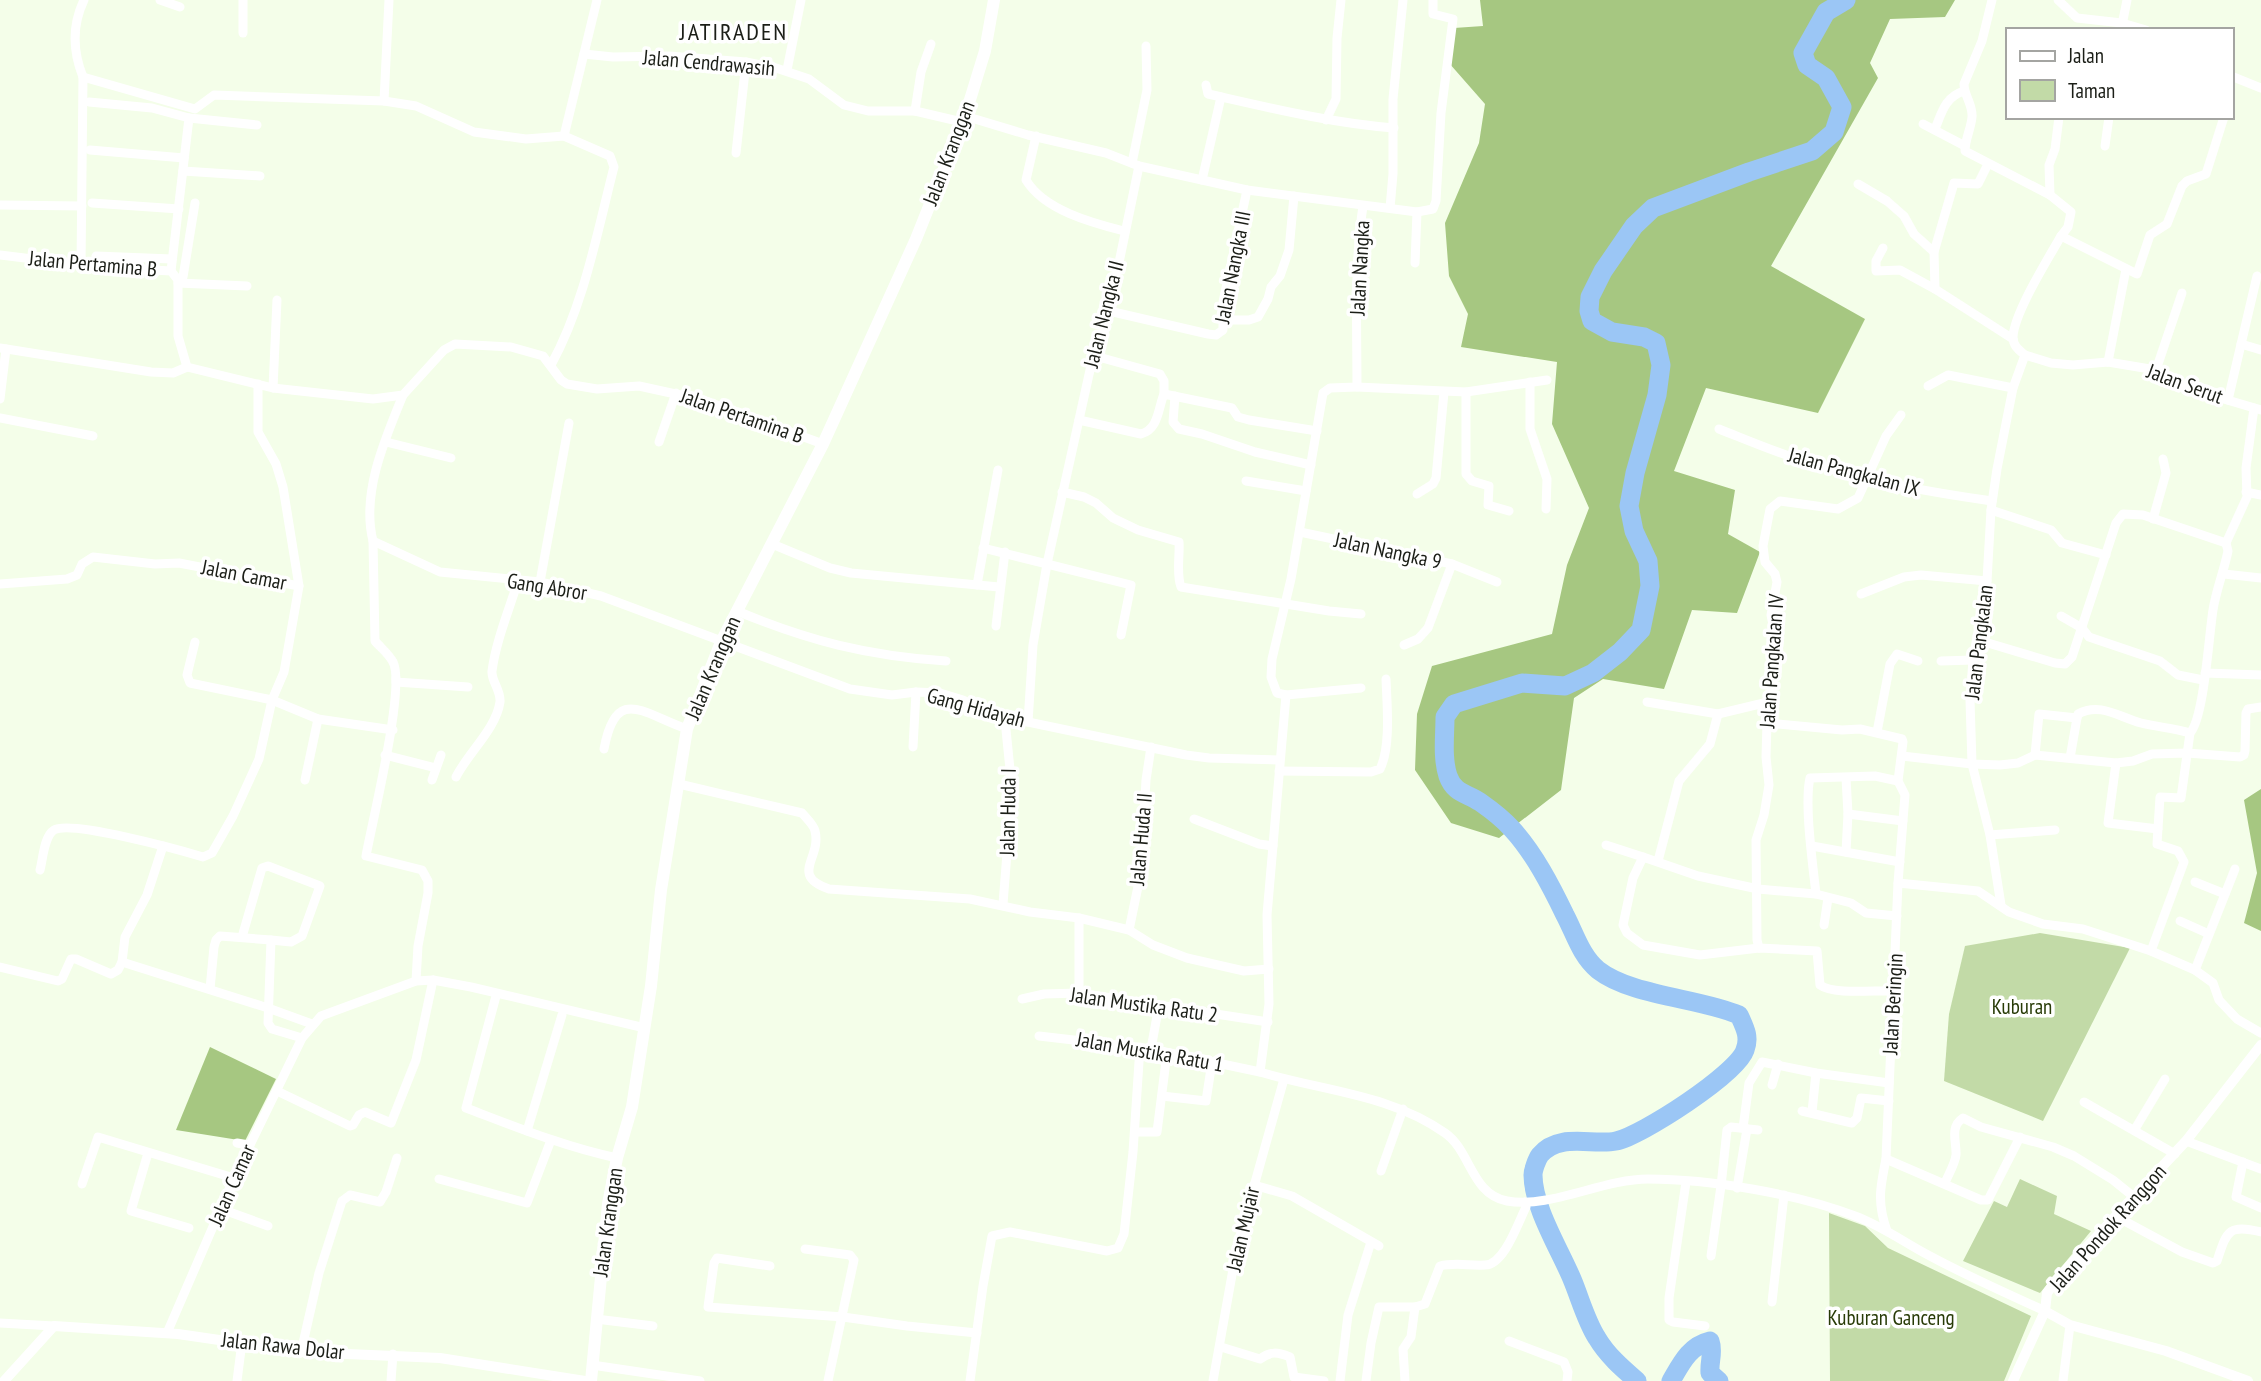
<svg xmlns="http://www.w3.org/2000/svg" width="2261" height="1381" viewBox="0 0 2261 1381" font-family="'PT Sans Narrow',sans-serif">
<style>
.green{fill:#c2daa7}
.forest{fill:#a6c781}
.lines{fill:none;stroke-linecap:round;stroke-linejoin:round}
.river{stroke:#9bc6f5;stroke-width:19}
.minor{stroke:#fff;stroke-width:9}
.tertiary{stroke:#fff;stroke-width:10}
.secondary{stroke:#fff;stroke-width:12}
.labels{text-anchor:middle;stroke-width:7;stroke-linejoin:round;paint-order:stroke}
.street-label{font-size:21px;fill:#1b1e17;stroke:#fff}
.park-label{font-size:21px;fill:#283b07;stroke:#fff}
.quarter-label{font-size:24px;letter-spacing:2px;fill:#1b1e17;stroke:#fff}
</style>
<rect width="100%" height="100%" fill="#f4fee9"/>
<g class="green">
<polygon points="2040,933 2130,948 2043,1121 1944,1081 1949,1014 1965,946"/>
<polygon points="2020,1179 2057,1196 2054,1214 2091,1231 2040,1293 1963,1261 1994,1201 2007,1207"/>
<polygon points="1829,1213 1865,1226 1888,1248 2031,1316 2004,1381 1830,1381"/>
</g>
<g class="forest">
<polygon points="1480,0 1955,0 1945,17 1890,19 1870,63 1878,78 1771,266 1865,319 1818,413 1706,388 1674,471 1735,490 1728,534 1760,552 1737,613 1692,610 1664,689 1603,679 1574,698 1561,790 1499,838 1451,823 1415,770 1417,714 1432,666 1552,634 1567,565 1589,508 1552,424 1557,362 1461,347 1468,314 1449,276 1445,223 1479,143 1485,104 1449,63 1454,28 1483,26"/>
<polygon points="2261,789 2261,931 2244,923 2257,873 2244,800"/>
<polygon points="210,1047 276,1079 245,1141 176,1130"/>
</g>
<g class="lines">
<g class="river">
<path d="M1637,1381c-15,-13 -30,-26 -40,-43 -11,-17 -17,-40 -25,-59 -12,-29 -39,-72 -39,-104 0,-5 4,-16 7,-20 19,-23 53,-9 76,-14 25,-5 121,-67 129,-91 5,-13 0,-22 -6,-35 -39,-17 -108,-19 -141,-45 -17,-14 -23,-36 -33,-55 -14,-29 -31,-62 -53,-86 -8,-9 -22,-20 -32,-27 -14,-9 -26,-9 -32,-26 -6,-18 -3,-41 -3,-59l9,-13 68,-21 43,3 28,-13 27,-21 21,-22 9,-44 -2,-25 -14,-30 -5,-25 6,-33 22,-78 4,-30 -5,-22 -12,-6 -32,-5 -20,-11 -3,-10 1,-14 13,-26 31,-45 19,-18 96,-36 63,-21 22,-19 8,-25 -16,-29 -19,-13 -4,-12 23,-41 20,-12"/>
<path d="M1671,1381c10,-17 18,-35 39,-40 4,11 -1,20 0,32l9,8"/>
</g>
<g class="minor">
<polyline points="160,0 180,7"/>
<path d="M1992,0l-10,41 -18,43c0,12 9,20 8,33 -1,12 -7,22 -7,34l85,44 21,17 -3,15 -7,9c-13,23 -47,77 -48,101 0,9 6,13 12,18l-12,33 -16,81 -6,41 -4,71 -14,79 -3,40 2,64 18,71 11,70"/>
<polyline points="2058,0 2077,18 2122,23 2146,30"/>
<polyline points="2121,30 2127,0"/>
<polyline points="243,33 243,0"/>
<polyline points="584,54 613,57 669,56 746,62 776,68 809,79 844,105 868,111 915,111 962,122"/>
<polyline points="787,70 801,0"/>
<polyline points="2231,76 2261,88"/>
<path d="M83,77l112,32 19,-14 170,6 32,5 58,26 52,7 38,-3 46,20 4,11c-17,66 -30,138 -63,198"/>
<path d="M1206,85l2,9c62,14 123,29 186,34"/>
<polyline points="384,101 389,0"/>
<polyline points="89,102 152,108 189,118 257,125"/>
<polyline points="915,111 921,72 931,44"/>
<polyline points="965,116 1028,135 1106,153 1139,166 1247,190 1417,212 1433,209 1436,201 1441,113 1453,19 1433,14 1433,0"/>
<polyline points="1326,120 1336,99 1337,38 1341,0"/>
<polyline points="1923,124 1965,146"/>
<path d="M1935,129c7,-17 10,-32 29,-38"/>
<polyline points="564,136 597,0"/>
<path d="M1036,136l-10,44c18,30 66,43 98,51"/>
<polyline points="2105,146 2109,117"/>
<polyline points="90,150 184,158"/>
<polyline points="736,153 746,62"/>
<polyline points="1132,163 1147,90 1146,46"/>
<polyline points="183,171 260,176"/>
<polyline points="1202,180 1221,97"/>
<polyline points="1858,184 1887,201 1904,216 1914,234 1934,252"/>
<polyline points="2050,195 2049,165 2055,149 2059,117"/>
<polyline points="92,203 179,209"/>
<polyline points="0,205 82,206"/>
<polyline points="1390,208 1393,174 1393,99 1403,0"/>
<polyline points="2061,236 2137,274 2150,235 2167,224 2182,186 2187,181 2206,174 2224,117"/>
<polyline points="1883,248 1876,261 1876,271 1900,270 1935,289 2013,339"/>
<polyline points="0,255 98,267 171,271 178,280 178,336 187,367 273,388 373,399 403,395 444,350 455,344 511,347 543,356 561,380 567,384 597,389 639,386 703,400 823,444"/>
<polyline points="96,256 172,259"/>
<polyline points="1415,263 1417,212"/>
<path d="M81,265l2,-188c-10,-25 -11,-52 1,-77"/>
<polyline points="171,271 189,118"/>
<polyline points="178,280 183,277 195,203"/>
<polyline points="178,283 247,286"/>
<polyline points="1935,289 1934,252 1954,183 1978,184 1988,164"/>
<polyline points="1109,311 1208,334 1216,335 1223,330 1223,302 1247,190"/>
<polyline points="1224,320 1249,320 1258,317 1268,299 1271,287 1280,276 1289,250 1294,196"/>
<polyline points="2241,344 2261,350"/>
<polyline points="0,348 151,372 173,373 187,367"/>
<polyline points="2025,355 2051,363 2073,365 2108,362 2156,370 2190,389 2261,410"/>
<polyline points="1095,356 1160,374 1164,381 1164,394"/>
<polyline points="2108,362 2126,269"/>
<polyline points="2156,370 2182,293"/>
<polyline points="1530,382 1530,429 1547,479 1546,509"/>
<polyline points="1928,386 1948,375 2013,388"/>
<polyline points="1357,387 1466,392 1547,380"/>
<polyline points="273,388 277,300"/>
<polyline points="1466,392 1466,474 1472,481 1489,486 1488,505 1509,511"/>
<path d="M403,395c-18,44 -42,98 -30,146l2,100c5,6 14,13 18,21 13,24 -21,160 -27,194l56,14 6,11v12l-10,53 -2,35"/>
<polyline points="1175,396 1173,422 1179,429 1202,434 1255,452 1311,465"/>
<polyline points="0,399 6,349"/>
<polyline points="2228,400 2257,276"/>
<polyline points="0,418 93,436"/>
<path d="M1079,420l62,14c18,-5 17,-26 23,-40l68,14 6,9 11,3 68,11"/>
<path d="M1719,429c28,11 56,23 85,32 62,20 125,31 188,40"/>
<polyline points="386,442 451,458"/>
<polyline points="659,442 676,393"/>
<polyline points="1246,481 1306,491"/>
<path d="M1062,492l22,5 12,6 17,15 25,12 41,12c1,14 -3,32 2,45l148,24 32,3"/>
<polyline points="2246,492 2261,495"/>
<polyline points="1417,494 1433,484 1436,478 1444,392"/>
<polyline points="1991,510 2051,530 2062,543 2106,555"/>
<polyline points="2153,519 2166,473 2163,459"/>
<polyline points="1300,532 1452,564 1428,628 1418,639 1404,645"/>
<polyline points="373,541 440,572 540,582 601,596 850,689 892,695 916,692 940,693 963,700 1005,720 1028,722 1186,755 1209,758 1279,760"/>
<polyline points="772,544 830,568 851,573 999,587"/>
<polyline points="983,548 1131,585 1121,635"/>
<polyline points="1452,564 1497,582"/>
<polyline points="2224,574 2261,578"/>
<polyline points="540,582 569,423"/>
<polyline points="0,584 67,579 77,575 82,564 93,557 155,564 179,563 299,586"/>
<polyline points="977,585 998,470"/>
<polyline points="1861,594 1904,577 1921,575 1987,581"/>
<path d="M737,611c72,30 131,45 209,50"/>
<polyline points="2061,616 2082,628 2089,637 2160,661 2178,675 2203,680"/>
<polyline points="996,626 1005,552"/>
<polyline points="1978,640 2055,663 2065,664 2072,657 2116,523 2123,514 2143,515 2226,543"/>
<polyline points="195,642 187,675 190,683 272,700 318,719 393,730"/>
<polyline points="1941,661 1973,660"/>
<polyline points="2205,673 2261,675"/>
<polyline points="396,678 396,682 468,687"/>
<path d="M1361,688l-75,7 -9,-2 -6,-16 1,-18 19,-80 32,-186 7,-5 27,-1c0,-60 -3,-121 6,-181"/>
<path d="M1286,695l-19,220 2,89 -9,68c63,19 130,22 185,61 26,18 26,61 62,68 42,8 96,-22 141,-22 62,0 150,15 207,37 27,10 50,27 75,40 37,20 76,37 115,55"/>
<polyline points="1647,702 1718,714 1768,702"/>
<polyline points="1028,722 1033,645 1047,564 1090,370 1103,337 1109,311 1139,166"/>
<polyline points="1767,723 1842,730 1860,729 1902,739 1903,742 1898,781 1905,795 1898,883"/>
<polyline points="1877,732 1890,664 1897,654 1918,661"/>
<polyline points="913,747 916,692"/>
<path d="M604,749c12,-65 39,-35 83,-20"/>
<polyline points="385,755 436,768"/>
<polyline points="2035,755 2039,714 2077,718"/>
<polyline points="1902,756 1972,764 2000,765 2018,763 2035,755 2116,763 2133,761 2152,754 2187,753 2240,757 2244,755 2245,751 2246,713 2248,709 2261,707"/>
<path d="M2070,758l7,-40 1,-4c22,-12 41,3 63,9 16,4 33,5 49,10"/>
<polyline points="2116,763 2108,823 2158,829"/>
<path d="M1279,771l92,1 9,-3c11,-22 7,-64 6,-90"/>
<path d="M456,777c12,-24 40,-48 44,-75 1,-12 -9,-21 -8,-31 4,-30 17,-61 26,-90"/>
<polyline points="1846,778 1848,814 1846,852"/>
<polyline points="305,780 318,719"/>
<polyline points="432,780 441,755"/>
<path d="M679,784l123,29c4,5 12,12 13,18 7,27 -26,44 14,58l141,10 60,13 49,6 50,12 24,15 34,13 57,13 25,-2"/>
<polyline points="1848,814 1903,821"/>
<polyline points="1194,819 1259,844 1273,846"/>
<polyline points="1990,835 2055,830"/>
<polyline points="1606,845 1643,857"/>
<polyline points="163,846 147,895 125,937 122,962 268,1008 312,1024"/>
<polyline points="1812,846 1900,862"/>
<polyline points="1658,861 1679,781 1710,744 1718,714"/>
<path d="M40,870c3,-11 4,-34 14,-40 17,-10 126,20 149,27l9,-4 21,-37 26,-57 13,-59 12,-28 15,-86 -16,-99 -7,-23 -18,-32v-48"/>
<polyline points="2195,882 2225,894"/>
<path d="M1816,894c-3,-28 -12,-90 -6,-116l65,-2 23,5"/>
<polyline points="1003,904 1012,789 1005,720"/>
<polyline points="2180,921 2209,934"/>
<polyline points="1824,925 1828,898"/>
<polyline points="1129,930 1141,872 1146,780 1151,747"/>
<polyline points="242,937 262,868 268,866 320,886 302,936 291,942 271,940 268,1023 272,1029 302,1038"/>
<polyline points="1759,948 1757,940 1756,840 1764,815 1769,785 1766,757 1767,723 1777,643 1771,615 1777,582 1775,574 1765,562 1763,546 1770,509 1780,501 1838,509 1858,498 1886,436 1901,415"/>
<path d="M2151,951l33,-89 -6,-11 -21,-7 3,-47 21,1 9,-65c14,-14 19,-99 23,-123 3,-20 11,-39 15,-59l-2,-8 21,-46 -1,-29 8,-60"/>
<polyline points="0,967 58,981 62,979 71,959 76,959 111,974 118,970 122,962"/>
<polyline points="2195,970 2235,869"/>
<polyline points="210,989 214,947 216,940 220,936 271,940"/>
<path d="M1893,991c-18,-1 -60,4 -73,-6l-3,-34 -58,-3 -59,7 -57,-10 -16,-12 -4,-8 10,-47 10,-21 55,19 60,13 58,5 35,9 15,10 31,3"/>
<polyline points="1079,993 1079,918"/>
<path d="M496,996l-30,112c50,19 99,39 151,50"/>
<polyline points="1022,999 1044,994 1079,993 1268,1022"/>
<polyline points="1039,1036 1151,1049 1260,1072"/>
<polyline points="1151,1049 1159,1005"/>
<polyline points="1772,1085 1778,1064"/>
<polyline points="277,1091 350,1126 353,1125 359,1115 365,1112 391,1123 416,1060 433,980"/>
<polyline points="1162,1096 1206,1101 1212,1062"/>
<polyline points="2084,1102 2175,1154"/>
<polyline points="1802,1111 1852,1123 1857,1118 1861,1098 1889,1101"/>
<polyline points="1812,1112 1816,1073"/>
<polyline points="1743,1128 1749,1083 1762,1062 1816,1073 1889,1083"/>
<polyline points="2135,1129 2165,1079"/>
<polyline points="527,1131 562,1015"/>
<polyline points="1135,1132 1157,1132 1167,1053"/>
<polyline points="2186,1141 2261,1169"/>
<polyline points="237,1143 249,1145"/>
<polyline points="148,1153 131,1211 189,1228"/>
<polyline points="1886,1159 1981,1200 1988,1200 2020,1137"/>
<polyline points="2243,1162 2236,1197 2261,1208"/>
<polyline points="1381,1171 1403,1109"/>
<polyline points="439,1179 527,1203 551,1140"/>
<polyline points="1686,1182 1669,1298 1669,1320 1673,1322 1705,1326"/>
<path d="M1945,1183c3,-8 10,-19 11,-28 1,-12 -7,-28 7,-37l18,9 72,20 21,9 39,24 21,17"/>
<polyline points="82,1184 98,1137 234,1178"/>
<polyline points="1254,1185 1292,1196 1379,1246"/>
<polyline points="1737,1188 1747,1129"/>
<polyline points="221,1209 268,1226"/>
<path d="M2117,1217l65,35 31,11 4,-2c10,-30 11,-37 44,-29"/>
<path d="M1887,1231c-10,-28 -7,-43 -1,-72l12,-276 80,8 31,21 34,12 40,5 68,22 44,19 18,13 6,17 18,19 24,14"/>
<polyline points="805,1249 850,1255 854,1260 828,1381"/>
<polyline points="1711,1256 1721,1186 1727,1130 1731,1127 1758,1130"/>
<polyline points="770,1266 717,1258 714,1263 708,1307 843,1317 907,1326 977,1333"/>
<polyline points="1772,1302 1784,1195"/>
<polyline points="596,1319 653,1326"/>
<polyline points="0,1323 54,1326"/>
<polyline points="167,1333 234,1178 302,1038 321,1016 416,981 433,980 471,987 645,1028"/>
<polyline points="1509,1341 1564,1362 1568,1372 1567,1381"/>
<path d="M1221,1347l39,12c11,-8 17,-7 30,-2l4,20 30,4"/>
<polyline points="301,1352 319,1273 342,1201 350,1195 380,1202 386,1192 397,1158"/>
<polyline points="592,1365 700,1381"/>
<polyline points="237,1381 242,1342"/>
<polyline points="391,1381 393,1354"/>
<polyline points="970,1381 983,1286 992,1236 1010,1232 1107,1251 1118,1248 1124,1234 1133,1152 1140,1047"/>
<polyline points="1213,1381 1237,1247 1284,1079"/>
<polyline points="1340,1381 1348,1315 1371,1242"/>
<path d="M1366,1381l5,-38 8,-36h36l10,-3 15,-38c16,-4 29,0 45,-1 19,0 33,-42 41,-58l-1,-5"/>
<polyline points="1405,1381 1403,1349 1411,1337 1415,1307"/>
<polyline points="2063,1381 2070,1325"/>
</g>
<g class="tertiary">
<polyline points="2045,1311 2070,1325 2166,1351 2248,1381"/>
<polyline points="4,1381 54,1326 178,1334 301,1352 440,1358 585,1381"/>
<polyline points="2013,1381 2045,1311 2047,1293 2057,1279 2186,1141 2261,1045"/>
</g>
<polyline class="secondary" points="591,1381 608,1204 617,1158 632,1107 651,986 661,890 687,729 721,642 823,444 916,239 965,116 985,51 994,0"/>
</g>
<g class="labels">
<g class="street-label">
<text transform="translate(709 63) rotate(5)" y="7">Jalan Cendrawasih</text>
<text transform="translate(949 153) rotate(-69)" y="7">Jalan Kranggan</text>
<text transform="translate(93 264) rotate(5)" y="7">Jalan Pertamina B</text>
<text transform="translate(1233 267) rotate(-79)" y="7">Jalan Nangka III</text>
<text transform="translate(1360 268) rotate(-87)" y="7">Jalan Nangka</text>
<text transform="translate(1104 314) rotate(-76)" y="7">Jalan Nangka II</text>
<text transform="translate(2185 384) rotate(20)" y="7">Jalan Serut</text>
<text transform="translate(742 416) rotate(19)" y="7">Jalan Pertamina B</text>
<text transform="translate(1854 472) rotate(15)" y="7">Jalan Pangkalan IX</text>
<text transform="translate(1388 551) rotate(12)" y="7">Jalan Nangka 9</text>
<text transform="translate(244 575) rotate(11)" y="7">Jalan Camar</text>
<text transform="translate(547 587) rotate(9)" y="7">Gang Abror</text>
<text transform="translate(1979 642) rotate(-83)" y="7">Jalan Pangkalan</text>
<text transform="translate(1772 661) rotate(-86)" y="7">Jalan Pangkalan IV</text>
<text transform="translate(713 668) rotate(-67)" y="7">Jalan Kranggan</text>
<text transform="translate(976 708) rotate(15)" y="7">Gang Hidayah</text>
<text transform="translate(1008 812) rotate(-89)" y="7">Jalan Huda I</text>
<text transform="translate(1141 839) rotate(-85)" y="7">Jalan Huda II</text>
<text transform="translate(1893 1004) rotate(-87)" y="7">Jalan Beringin</text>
<text transform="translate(1144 1005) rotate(8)" y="7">Jalan Mustika Ratu 2</text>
<text transform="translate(1150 1052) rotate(10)" y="7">Jalan Mustika Ratu 1</text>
<text transform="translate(232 1185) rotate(-66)" y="7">Jalan Camar</text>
<text transform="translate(608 1222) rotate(-82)" y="7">Jalan Kranggan</text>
<text transform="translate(2108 1228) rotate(-48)" y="7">Jalan Pondok Ranggon</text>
<text transform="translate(1243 1229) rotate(-77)" y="7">Jalan Mujair</text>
<text transform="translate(283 1346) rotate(6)" y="7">Jalan Rawa Dolar</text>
</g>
<g class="park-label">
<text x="2022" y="1014">Kuburan</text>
<text x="1891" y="1325">Kuburan Ganceng</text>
</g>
<g class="quarter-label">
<text x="734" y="40">JATIRADEN</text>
</g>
</g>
<rect x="2006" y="28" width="228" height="91" fill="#ffffff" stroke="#a4a5a2" stroke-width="2"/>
<rect x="2020" y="51" width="35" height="10" fill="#ffffff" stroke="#a4a5a2" stroke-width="2"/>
<text x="2068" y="63" font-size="21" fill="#1b1e17">Jalan</text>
<rect x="2020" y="80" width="35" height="21" fill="#c2daa7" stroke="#a4a5a2" stroke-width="2"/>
<text x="2068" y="98" font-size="21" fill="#1b1e17">Taman</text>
</svg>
